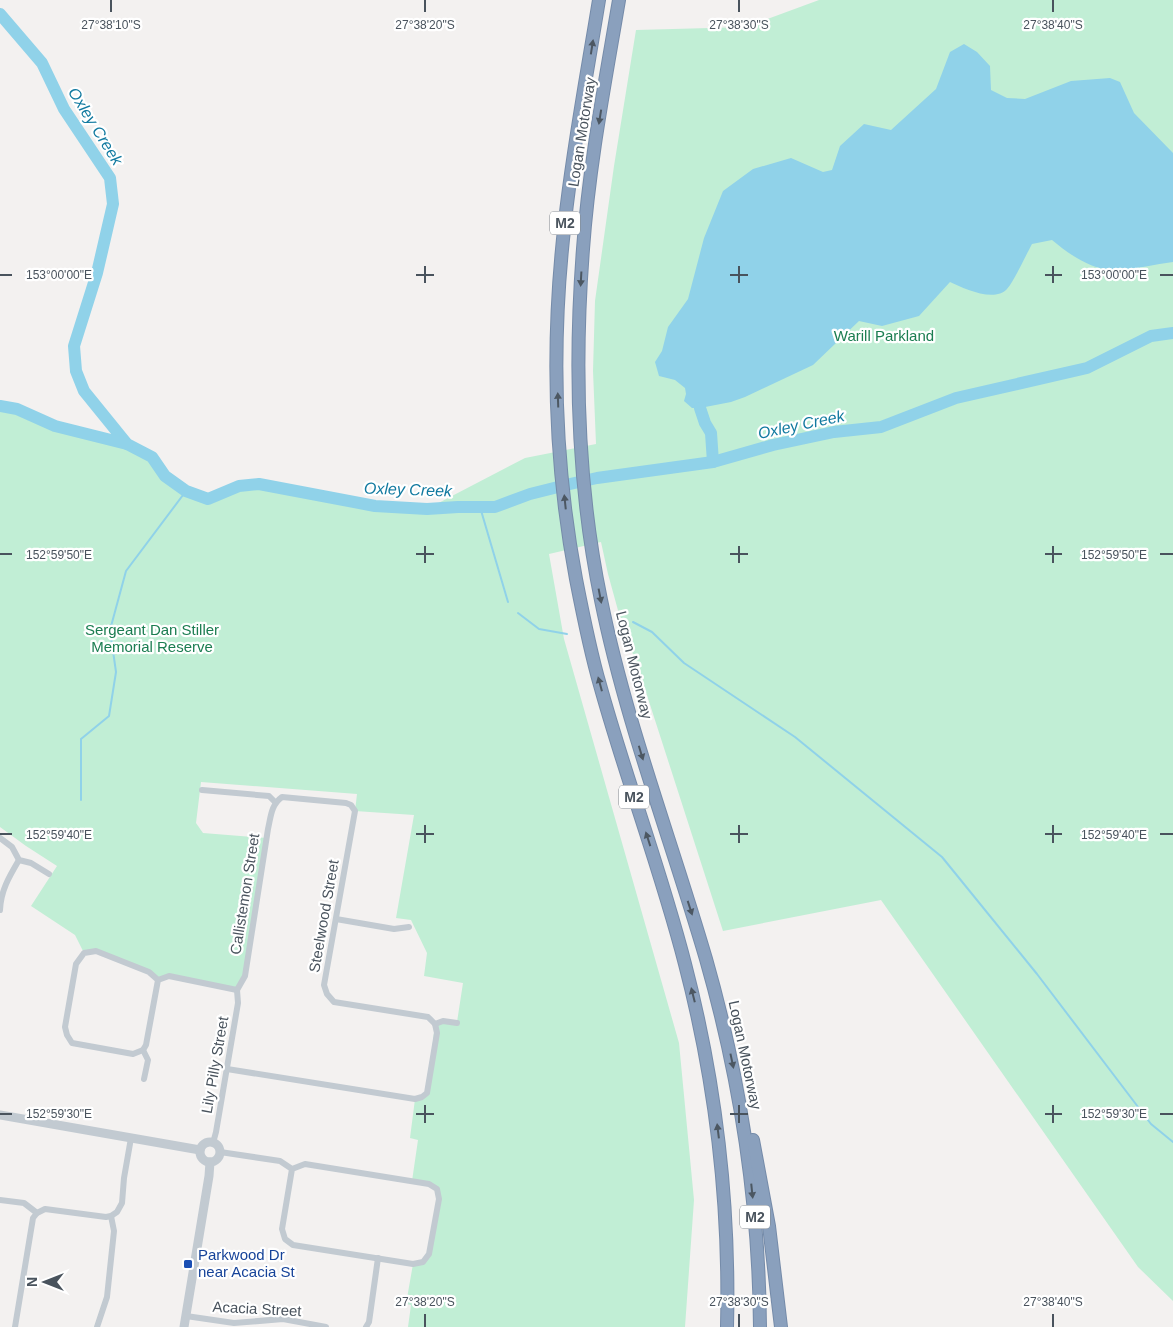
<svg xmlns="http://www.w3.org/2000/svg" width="1173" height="1327" viewBox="0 0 1173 1327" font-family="Helvetica,sans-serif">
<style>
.green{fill:#c1eed5}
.water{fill:#90d2e9}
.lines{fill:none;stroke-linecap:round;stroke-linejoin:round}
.stream{stroke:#90d2e9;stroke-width:2}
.river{stroke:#90d2e9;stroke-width:12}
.motorway-casing{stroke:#758ba9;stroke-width:14}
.minor{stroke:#c2cad1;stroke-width:6}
.tertiary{stroke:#c2cad1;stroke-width:9}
.motorway{stroke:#8aa0bd;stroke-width:12}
.oneway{fill:#4c5762}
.ticks{fill:none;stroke:#49535d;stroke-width:2}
.transit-dot{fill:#1a4fb4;stroke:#fff;stroke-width:2}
.labels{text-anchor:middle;stroke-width:4.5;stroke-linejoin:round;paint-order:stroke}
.shield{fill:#fff;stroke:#80878e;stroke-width:1}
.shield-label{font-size:14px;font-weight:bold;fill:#49535d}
.street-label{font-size:15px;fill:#49535d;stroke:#fff}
.park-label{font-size:15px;fill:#1b7d51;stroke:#fff}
.transit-label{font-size:15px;fill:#164399;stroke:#fff;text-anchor:start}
.water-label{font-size:16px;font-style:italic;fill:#127aa0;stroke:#fff}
.ticks-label{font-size:12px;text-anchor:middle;fill:#49535d;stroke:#fff;stroke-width:4.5;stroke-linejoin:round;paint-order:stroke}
</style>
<rect width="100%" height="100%" fill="#f3f1f0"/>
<polygon class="green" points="819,0 1173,0 1173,1301 1138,1267 881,900 723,931 644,686 619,614 608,574 601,542 549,554 564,639 679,1043 694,1200 685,1327 408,1327 411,1305 406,1304 413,1264 423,1262 429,1254 439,1199 437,1189 412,1181 418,1140 410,1138 415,1099 427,1092 435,1024 457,1022 463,983 424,976 427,953 411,920 396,918 414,815 355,811 357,794 201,782 196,823 203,833 267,838 245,976 237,990 169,976 158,980 149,972 96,951 84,953 75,935 31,906 57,866 26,846 0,827 0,406 17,409 55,426 127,444 152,457 165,476 186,491 208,499 224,494 239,486 259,484 375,506 427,509 525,458 596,444 593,371 595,301 614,166 636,30 746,27"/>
<path class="water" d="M964,44l13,8 13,14 1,24 16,8 18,1 46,-18 39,-3 10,4 14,31 39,40v109c-18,2 -36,7 -54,8 -25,2 -49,-15 -67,-30l-20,4c-6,11 -18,37 -25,45 -13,14 -44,-1 -57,-7l-31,34 -37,10 -23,-5 -46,44 -68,32 -14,5 -31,6h-8l-8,-7 2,-7 -1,-6 -10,-8 -16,-4 -4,-14 7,-11 6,-24 20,-28 16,-61 19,-47 30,-22 38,-11 32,14 9,-2 8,-24 24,-22 27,6 45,-41 14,-37z"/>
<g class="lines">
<g class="stream">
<polyline points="480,507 508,602"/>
<polyline points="518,613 539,629 567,634"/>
<polyline points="633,622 652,632 684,663 795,737 942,857 1037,974 1151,1124 1173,1142"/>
<polyline points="81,800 81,739 109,716 116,672 110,630 126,571 186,491"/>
</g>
<g class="river">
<polyline points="0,14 42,63 64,109 110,178 113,204 97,273 74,346 76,371 84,391 127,444 152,457 165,476 186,491 208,499 239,486 259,484 375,506 427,509 458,507 495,507 530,494 570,484 597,478 713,462 773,445 834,432 881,427 956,398 1087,368 1151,336 1173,333"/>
<polyline points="0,406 17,409 55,426 127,444"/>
<polyline points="700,408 705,423 711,433 713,462"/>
</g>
<defs>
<g id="motorway">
<path d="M599,0c-12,74 -26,147 -34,221 -14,119 -11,241 11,358 7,36 14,72 24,106 26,94 61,185 85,279 31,119 45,240 42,363"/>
<path d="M619,0c-14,83 -30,165 -36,249 -9,117 -6,235 18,351 25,123 70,239 105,359 34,119 53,243 54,368"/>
<polyline points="753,1140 769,1226 781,1327"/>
</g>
</defs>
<use href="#motorway" class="motorway-casing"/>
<g class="minor">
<polyline points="202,790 269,796 275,802"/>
<polyline points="0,838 12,847 19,860 31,863 49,874"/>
<path d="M0,910c1,-20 9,-33 19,-50"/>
<polyline points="336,919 394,929 409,927"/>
<polyline points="158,980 146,1045 143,1050 133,1054 72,1043 67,1035 65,1027 76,964 84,953 96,951 149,972 158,980 169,976 237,990"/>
<polyline points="435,1024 443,1021 457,1023"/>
<polyline points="143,1050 148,1060 144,1079"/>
<path d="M227,1069l188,30 7,-2 5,-4 10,-60 -2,-9 -7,-7 -94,-15 -7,-8 -3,-9 31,-174 -4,-6 -5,-2 -64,-6c-11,8 -11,19 -14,32l-23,147 -8,14"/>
<polyline points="213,1143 216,1132 238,1003 237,990"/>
<polyline points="220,1152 280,1161 292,1169 305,1164 429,1184 437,1189 439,1199 429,1254 423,1262 413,1264 293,1245 285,1239 282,1229 292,1169"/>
<polyline points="0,1200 24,1203 37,1213"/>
<polyline points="186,1316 234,1323 283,1319 326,1327"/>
<polyline points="15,1327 33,1218 37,1213 45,1209 106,1217 111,1216 117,1212 122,1203 124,1178 131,1138"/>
<polyline points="97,1327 107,1297 114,1231 111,1216"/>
<polyline points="366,1327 369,1322 378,1258"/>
</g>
<g class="tertiary">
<polyline points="0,1115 200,1150"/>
<circle cx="210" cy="1152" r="10"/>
<polyline points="184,1327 209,1176 210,1162"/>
</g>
<use href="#motorway" class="motorway"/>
</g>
<defs><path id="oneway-solid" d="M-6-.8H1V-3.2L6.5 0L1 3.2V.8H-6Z" transform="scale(1.25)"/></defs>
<g class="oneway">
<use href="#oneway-solid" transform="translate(592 47) rotate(-81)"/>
<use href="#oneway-solid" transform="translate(600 117) rotate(99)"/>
<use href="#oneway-solid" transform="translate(581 279) rotate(93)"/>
<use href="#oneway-solid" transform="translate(558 400) rotate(-92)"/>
<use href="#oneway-solid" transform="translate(565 502) rotate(-96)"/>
<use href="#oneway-solid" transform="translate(600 596) rotate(79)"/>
<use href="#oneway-solid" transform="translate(600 684) rotate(-105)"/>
<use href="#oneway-solid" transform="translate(641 753) rotate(73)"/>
<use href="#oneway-solid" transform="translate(648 839) rotate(-108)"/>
<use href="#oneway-solid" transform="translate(690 908) rotate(72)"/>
<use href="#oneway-solid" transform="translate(693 995) rotate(-104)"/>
<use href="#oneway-solid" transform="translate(732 1061) rotate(78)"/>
<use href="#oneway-solid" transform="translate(718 1131) rotate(-97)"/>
<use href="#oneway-solid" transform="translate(752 1191) rotate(84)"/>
</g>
<path class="ticks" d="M111,0v12M425,0v12M739,0v12M1053,0v12M425,266v17M739,266v17M1053,266v17M0,275h12M416,275h18M730,275h18M1045,275h17M1160,275h13M425,546v17M739,546v17M1053,546v17M0,554h12M416,554h18M730,554h18M1045,554h17M1160,554h13M425,825v18M739,825v18M1053,825v18M0,834h12M416,834h18M730,834h18M1045,834h17M1160,834h13M425,1105v18M739,1105v18M1053,1105v18M0,1114h12M416,1114h18M730,1114h18M1045,1114h17M1160,1114h13M425,1314v13M739,1314v13M1053,1314v13"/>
<rect class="transit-dot" x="183" y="1259" width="10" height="10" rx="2.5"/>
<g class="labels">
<g class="shield">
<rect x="550" y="211.5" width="30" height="23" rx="4"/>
<rect x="619" y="785.5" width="30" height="23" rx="4"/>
<rect x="740" y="1205.5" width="30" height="23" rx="4"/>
</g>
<g class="shield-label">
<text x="565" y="228">M2</text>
<text x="634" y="802">M2</text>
<text x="755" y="1222">M2</text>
</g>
<g class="street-label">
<text transform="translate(582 132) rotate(-81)" y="5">Logan Motorway</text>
<text transform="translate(634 665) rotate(76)" y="5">Logan Motorway</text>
<text transform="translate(245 894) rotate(-81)" y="5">Callistemon Street</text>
<text transform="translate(324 916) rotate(-80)" y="5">Steelwood Street</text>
<text transform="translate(745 1055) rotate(78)" y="5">Logan Motorway</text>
<text transform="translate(215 1065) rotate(-80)" y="5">Lily Pilly Street</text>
<text transform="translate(257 1309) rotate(3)" y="5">Acacia Street</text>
</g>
<g class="park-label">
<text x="884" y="341">Warill Parkland</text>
<text x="152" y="635">Sergeant Dan Stiller<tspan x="152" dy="17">Memorial Reserve</tspan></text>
</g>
<g class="transit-label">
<text x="198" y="1260">Parkwood Dr<tspan x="198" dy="17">near Acacia St</tspan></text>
</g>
<g class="water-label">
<text transform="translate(96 126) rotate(58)" y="6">Oxley Creek</text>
<text transform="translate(801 424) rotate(-12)" y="6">Oxley Creek</text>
<text transform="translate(408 489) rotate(2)" y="6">Oxley Creek</text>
</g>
</g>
<g class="ticks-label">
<text x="111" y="29">27°38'10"S</text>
<text x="425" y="29">27°38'20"S</text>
<text x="739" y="29">27°38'30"S</text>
<text x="1053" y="29">27°38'40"S</text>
<text x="1114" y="279">153°00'00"E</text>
<text x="59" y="279">153°00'00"E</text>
<text x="1114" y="559">152°59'50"E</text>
<text x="59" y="559">152°59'50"E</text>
<text x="1114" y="839">152°59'40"E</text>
<text x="59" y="839">152°59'40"E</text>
<text x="1114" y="1118">152°59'30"E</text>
<text x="59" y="1118">152°59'30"E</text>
<text x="425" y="1306">27°38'20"S</text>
<text x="739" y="1306">27°38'30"S</text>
<text x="1053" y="1306">27°38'40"S</text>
</g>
<g transform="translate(45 1282) rotate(270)" stroke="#ffffff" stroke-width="4" paint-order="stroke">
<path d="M0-4L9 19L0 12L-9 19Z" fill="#49535d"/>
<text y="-8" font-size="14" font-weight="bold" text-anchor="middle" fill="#49535d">N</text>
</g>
</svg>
